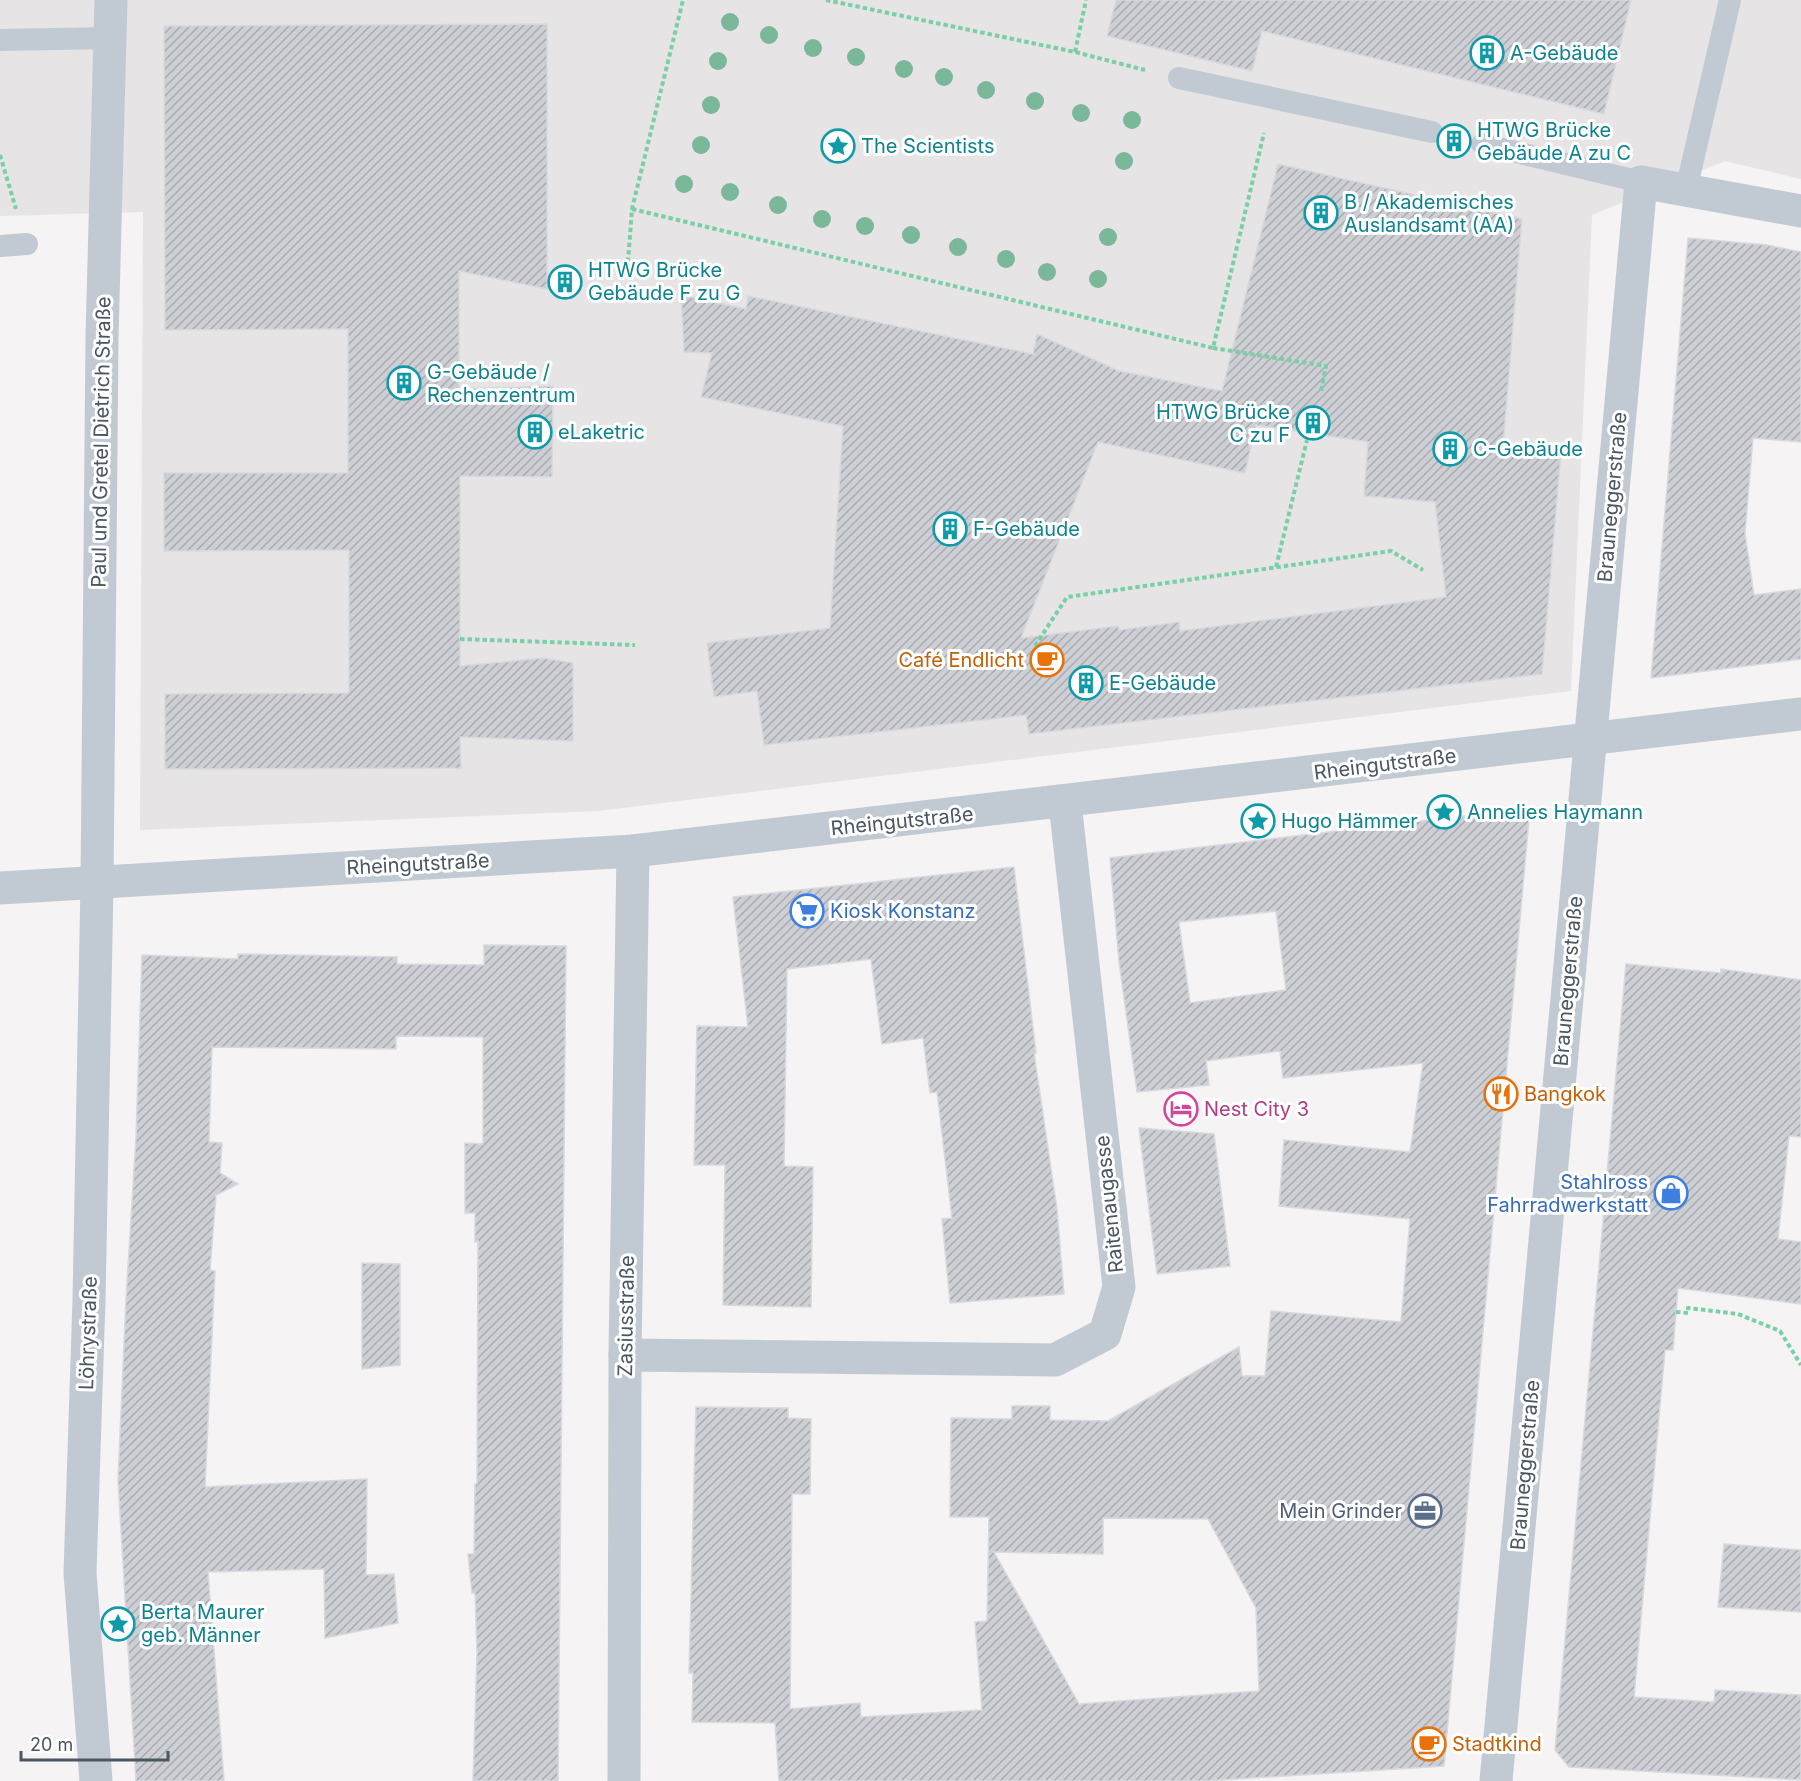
<svg xmlns="http://www.w3.org/2000/svg" width="1801" height="1781" viewBox="0 0 1801 1781" font-family="Inter,sans-serif">
<style>
.education{fill:#e6e4e5}
.building{fill:url(#building-hatch);stroke:#d7d9de;stroke-width:1.5;fill-rule:evenodd}
.lines{fill:none;stroke-linecap:round;stroke-linejoin:round}
.path{stroke:#7ad0a6;stroke-width:4;stroke-dasharray:4.5 3;stroke-linecap:butt}
.service{stroke:#c1cad2;stroke-width:22}
.minor{stroke:#c1cad2;stroke-width:33}
.tree{fill:#7bb799}
.labels{text-anchor:middle;stroke-width:6;stroke-linejoin:round;paint-order:stroke}
.culture-label{font-size:20px;fill:#0d838f;stroke:#fff;text-anchor:start}
.street-label{font-size:20px;fill:#4a5661;stroke:#fff}
.food-label{font-size:20px;fill:#c56008;stroke:#fff;text-anchor:start}
.shop-label{font-size:20px;fill:#366cbe;stroke:#fff;text-anchor:start}
.hotel-label{font-size:20px;fill:#b23c85;stroke:#fff;text-anchor:start}
.service-label{font-size:20px;fill:#4e5e75;stroke:#fff;text-anchor:end}
</style>
<defs>
<pattern id="building-hatch" width="6" height="6" patternUnits="userSpaceOnUse" patternTransform="scale(1.5)"><rect width="6" height="6" fill="#cdcfd5"/><path d="M-1 1l2-2M0 6l6-6M5 7l2-2" fill="none" stroke="#a8abb0"/></pattern>
</defs>
<rect width="100%" height="100%" fill="#f5f3f3"/>
<polygon class="education" points="0,0 1801,0 1801,179 1725,161 1592,215 1571,691 598,811 140,830 143,212 0,216"/>
<g class="building">
<polygon points="1116,0 1631,0 1604,114 1262,31 1252,71 1107,36"/>
<polygon points="547,24 547,289 459,271 459,389 553,386 552,477 460,476 460,666 543,658 573,663 573,741 460,737 461,768 165,769 165,694 349,693 349,550 164,551 164,473 348,473 348,329 165,330 164,26"/>
<path d="M1278,164l244,55 -19,227 58,7 -19,221 -513,60 -3,-19 -262,30 -7,-54 -43,6 -7,-54 123,-15 13,-202 -142,-29 11,-44 -28,-1 -3,-57 65,14 2,-13 285,58 4,-20 82,37 103,20zM1256,425l112,17 -4,54 71,6 11,95 -266,34 -1,-9 -60,8 -1,-4 -97,12 77,-196 147,31z"/>
<polygon points="1688,238 1767,245 1801,252 1801,442 1753,438 1745,533 1754,595 1801,589 1801,659 1651,678"/>
<path d="M1530,808l-86,958 -239,15h-426l-4,-58 -83,-1 1,-49h-4l7,-266 92,1v10l23,1 -1,75h-18l-2,215 70,-6 1,14 121,-7 -7,-88 12,-1 2,-104h-39l1,-99 61,1v-13h38v14l58,1 131,-74 3,29h23l6,-65 130,11 9,-103 -131,-13 5,-66 126,12 13,-89 -140,15 -3,-27 -74,10 3,24 -72,7 -18,-130 -9,-104zM1276,911l10,79 -96,13 -11,-81zM1103,1518l105,1 48,89 3,83 -180,13 -85,-152 109,2z"/>
<polygon points="1014,867 1036,1053 1034,1053 1057,1209 1064,1294 950,1303 942,1219 952,1218 937,1092 930,1093 923,1038 882,1044 871,959 787,969 784,1166 813,1167 811,1307 723,1305 725,1165 694,1165 697,1026 748,1027 733,897"/>
<polygon points="484,945 566,946 558,1781 473,1781 477,1653 475,1593 472,1593 468,1554 474,1554 475,1484 477,1484 478,1241 475,1242 475,1213 465,1213 465,1143 483,1144 483,1037 396,1036 396,1049 212,1047 209,1142 222,1143 220,1173 238,1184 216,1195 210,1270 215,1271 205,1487 367,1479 366,1575 394,1574 398,1623 325,1638 324,1569 208,1572 224,1781 136,1781 118,1480 126,1299 136,1137 142,955 238,959 238,954 397,957 397,964 484,965"/>
<polygon points="1626,964 1721,973 1721,969 1801,980 1801,1137 1789,1136 1778,1239 1801,1242 1801,1304 1678,1288 1673,1350 1665,1350 1634,1697 1714,1702 1715,1690 1801,1695 1801,1780 1569,1767 1555,1750 1605,1200 1613,1199 1619,1188 1618,1180 1607,1174"/>
<polygon points="1139,1128 1214,1134 1230,1266 1157,1274"/>
<polygon points="362,1263 400,1264 400,1365 362,1369"/>
<polygon points="1724,1544 1801,1550 1801,1612 1718,1607"/>
</g>
<g class="lines">
<g class="path">
<polyline points="826,0 1075,52 1145,70"/>
<polyline points="1075,52 1086,0"/>
<polyline points="0,155 16,209"/>
<polyline points="632,209 1213,348 1264,133"/>
<polyline points="628,262 632,209 683,0"/>
<polyline points="1213,348 1326,366 1321,392"/>
<polyline points="1276,567 1307,440"/>
<polyline points="460,639 635,645"/>
<polyline points="1035,646 1067,597 1391,551 1423,570"/>
<polyline points="1676,1312 1688,1313 1688,1308 1738,1314 1780,1331 1801,1365"/>
</g>
<g class="service">
<polyline points="0,40 110,38"/>
<polyline points="1179,78 1432,132"/>
<polyline points="1482,144 1641,182"/>
<polyline points="1686,190 1730,0"/>
<polyline points="0,246 27,244"/>
<polyline points="1550,1185 1606,1187"/>
</g>
<g class="minor">
<polyline points="0,888 633,851 1801,714"/>
<polyline points="625,1355 1055,1360 1105,1334 1119,1287 1065,803"/>
<polyline points="96,1781 80,1573 89,1300 97,884 102,337 111,0"/>
<polyline points="624,1781 625,1355 633,851"/>
<polyline points="1496,1781 1641,182 1801,211"/>
</g>
</g>
<g class="tree">
<circle cx="730" cy="22" r="9"/>
<circle cx="769" cy="35" r="9"/>
<circle cx="813" cy="48" r="9"/>
<circle cx="856" cy="57" r="9"/>
<circle cx="718" cy="61" r="9"/>
<circle cx="904" cy="69" r="9"/>
<circle cx="944" cy="77" r="9"/>
<circle cx="986" cy="90" r="9"/>
<circle cx="1035" cy="101" r="9"/>
<circle cx="711" cy="105" r="9"/>
<circle cx="1081" cy="113" r="9"/>
<circle cx="1132" cy="120" r="9"/>
<circle cx="701" cy="145" r="9"/>
<circle cx="1124" cy="161" r="9"/>
<circle cx="684" cy="184" r="9"/>
<circle cx="730" cy="192" r="9"/>
<circle cx="778" cy="205" r="9"/>
<circle cx="822" cy="219" r="9"/>
<circle cx="865" cy="226" r="9"/>
<circle cx="911" cy="235" r="9"/>
<circle cx="1108" cy="237" r="9"/>
<circle cx="958" cy="247" r="9"/>
<circle cx="1006" cy="259" r="9"/>
<circle cx="1047" cy="272" r="9"/>
<circle cx="1098" cy="279" r="9"/>
</g>
<defs>
<symbol id="building-ring" viewBox="-11 -11 22 22"><circle r="9.5" fill="#fff" stroke="#0f9aa8" stroke-width="1.5"/><path d="M-4-6H4V6H1V3H-1V6H-4ZM-2.5-4.3h1.7v1.8h-1.7ZM.8-4.3h1.7v1.8H.8ZM-2.5-1h1.7V.8h-1.7ZM.8-1h1.7V.8H.8Z" fill="#0f9aa8"/></symbol>
<symbol id="sight-ring" viewBox="-11 -11 22 22"><circle r="9.5" fill="#fff" stroke="#0f9aa8" stroke-width="1.5"/><path d="M0-6L1.8-2.2L6-1.7L2.9 1.2L3.7 5.4L0 3.3L-3.7 5.4L-2.9 1.2L-6-1.7L-1.8-2.2Z" fill="#0f9aa8"/></symbol>
<symbol id="cafe-ring" viewBox="-11 -11 22 22"><circle r="9.5" fill="#fff" stroke="#e8710a" stroke-width="1.5"/><path d="M-5.5-4.5H6V0H3Q3 3.5 0 3.5H-2.5Q-5.5 3.5-5.5 0ZM3-3.2v2h1.7v-2ZM-6 4.5H4V6H-6Z" fill="#e8710a"/></symbol>
<symbol id="supermarket-ring" viewBox="-11 -11 22 22"><circle r="9.5" fill="#fff" stroke="#3f7fe0" stroke-width="1.5"/><path d="M-6-5.5h2.5l.6 2H6L4.5 2H-2.5L-4.4-4H-6ZM-1.5 3.2a1.3 1.3 0 1 0 .1 0ZM3 3.2a1.3 1.3 0 1 0 .1 0Z" fill="#3f7fe0"/></symbol>
<symbol id="restaurant-ring" viewBox="-11 -11 22 22"><circle r="9.5" fill="#fff" stroke="#e8710a" stroke-width="1.5"/><path d="M-5-6h1v4h1v-4h1v4h1v-4h1v5L-1.5 .5V6h-2V.5L-5-1ZM5-6V6H3V1.5H1.5Q1.5-4 5-6Z" fill="#e8710a"/></symbol>
<symbol id="hotel-ring" viewBox="-11 -11 22 22"><circle r="9.5" fill="#fff" stroke="#d1479c" stroke-width="1.5"/><path d="M-6-4.5h1.5V1H6V5H4.5V3h-9V5H-6ZM-4 0a1.8 1.8 0 1 1 3.6 0ZM.5 0V-2.5h3Q6-2.5 6 0Z" fill="#d1479c"/></symbol>
<symbol id="shop-ring" viewBox="-11 -11 22 22"><circle r="9.5" fill="#fff" stroke="#3f7fe0" stroke-width="1.5"/><path d="M-5-2.5h2.3a2.7 3.5 0 0 1 5.4 0H5L5.5 6h-11ZM-1.5-2.5h3a1.5 2.3 0 0 0-3 0Z" fill="#3f7fe0"/></symbol>
<symbol id="office-ring" viewBox="-11 -11 22 22"><circle r="9.5" fill="#fff" stroke="#5c6f8a" stroke-width="1.5"/><path d="M-6-3h4V-5.5h4V-3h4V5H-6ZM-1-4.5V-3h2v-1.5ZM-6 0V1H6V0Z" fill="#5c6f8a"/></symbol>
</defs>
<g fill-rule="evenodd">
<use href="#building-ring" x="1468" y="34" width="38" height="38"/>
<use href="#building-ring" x="1435" y="122" width="38" height="38"/>
<use href="#sight-ring" x="819" y="127" width="38" height="38"/>
<use href="#building-ring" x="1302" y="194" width="38" height="38"/>
<use href="#building-ring" x="546" y="263" width="38" height="38"/>
<use href="#building-ring" x="385" y="364" width="38" height="38"/>
<use href="#building-ring" x="1294" y="404" width="38" height="38"/>
<use href="#building-ring" x="516" y="413" width="38" height="38"/>
<use href="#building-ring" x="1431" y="430" width="38" height="38"/>
<use href="#building-ring" x="931" y="510" width="38" height="38"/>
<use href="#cafe-ring" x="1028" y="641" width="38" height="38"/>
<use href="#building-ring" x="1067" y="664" width="38" height="38"/>
<use href="#sight-ring" x="1425" y="793" width="38" height="38"/>
<use href="#sight-ring" x="1239" y="802" width="38" height="38"/>
<use href="#supermarket-ring" x="788" y="892" width="38" height="38"/>
<use href="#restaurant-ring" x="1482" y="1075" width="38" height="38"/>
<use href="#hotel-ring" x="1162" y="1090" width="38" height="38"/>
<use href="#shop-ring" x="1652" y="1174" width="38" height="38"/>
<use href="#office-ring" x="1406" y="1492" width="38" height="38"/>
<use href="#sight-ring" x="99" y="1605" width="38" height="38"/>
<use href="#cafe-ring" x="1410" y="1725" width="38" height="38"/>
</g>
<g class="labels">
<g class="culture-label">
<text x="1510" y="60">A-Gebäude</text>
<text x="1477" y="137">HTWG Brücke<tspan x="1477" dy="23">Gebäude A zu C</tspan></text>
<text x="861" y="153">The Scientists</text>
<text x="1344" y="209">B / Akademisches<tspan x="1344" dy="23">Auslandsamt (AA)</tspan></text>
<text x="588" y="277">HTWG Brücke<tspan x="588" dy="23">Gebäude F zu G</tspan></text>
<text x="427" y="379">G-Gebäude /<tspan x="427" dy="23">Rechenzentrum</tspan></text>
<text x="1290" y="419" text-anchor="end">HTWG Brücke<tspan x="1290" dy="23">C zu F</tspan></text>
<text x="558" y="439">eLaketric</text>
<text x="1473" y="456">C-Gebäude</text>
<text x="973" y="536">F-Gebäude</text>
<text x="1109" y="690">E-Gebäude</text>
<text x="1467" y="819">Annelies Haymann</text>
<text x="1281" y="828">Hugo Hämmer</text>
<text x="141" y="1619">Berta Maurer<tspan x="141" dy="23">geb. Männer</tspan></text>
</g>
<g class="street-label">
<text transform="translate(101 442) rotate(-89)" y="7">Paul und Gretel Dietrich Straße</text>
<text transform="translate(1612 497) rotate(-85)" y="7">Brauneggerstraße</text>
<text transform="translate(1385 764) rotate(-7)" y="7">Rheingutstraße</text>
<text transform="translate(902 821) rotate(-6)" y="7">Rheingutstraße</text>
<text transform="translate(418 864) rotate(-3)" y="7">Rheingutstraße</text>
<text transform="translate(1568 981) rotate(-85)" y="7">Brauneggerstraße</text>
<text transform="translate(1109 1204) rotate(-96)" y="7">Raitenaugasse</text>
<text transform="translate(626 1316) rotate(-89)" y="7">Zasiusstraße</text>
<text transform="translate(88 1333) rotate(-88)" y="7">Löhrystraße</text>
<text transform="translate(1525 1465) rotate(-85)" y="7">Brauneggerstraße</text>
</g>
<g class="food-label">
<text x="1024" y="667" text-anchor="end">Café Endlicht</text>
<text x="1524" y="1101">Bangkok</text>
<text x="1452" y="1751">Stadtkind</text>
</g>
<g class="shop-label">
<text x="830" y="918">Kiosk Konstanz</text>
<text x="1648" y="1189" text-anchor="end">Stahlross<tspan x="1648" dy="23">Fahrradwerkstatt</tspan></text>
</g>
<g class="hotel-label">
<text x="1204" y="1116">Nest City 3</text>
</g>
<g class="service-label">
<text x="1402" y="1518">Mein Grinder</text>
</g>
</g>
<path d="M21 1751v9h147v-9" fill="none" stroke="#4a5661" stroke-width="3"/>
<text x="30" y="1751" font-size="18" fill="#4a5661" stroke="#ffffff" stroke-width="4.5" paint-order="stroke">20 m</text>
</svg>
